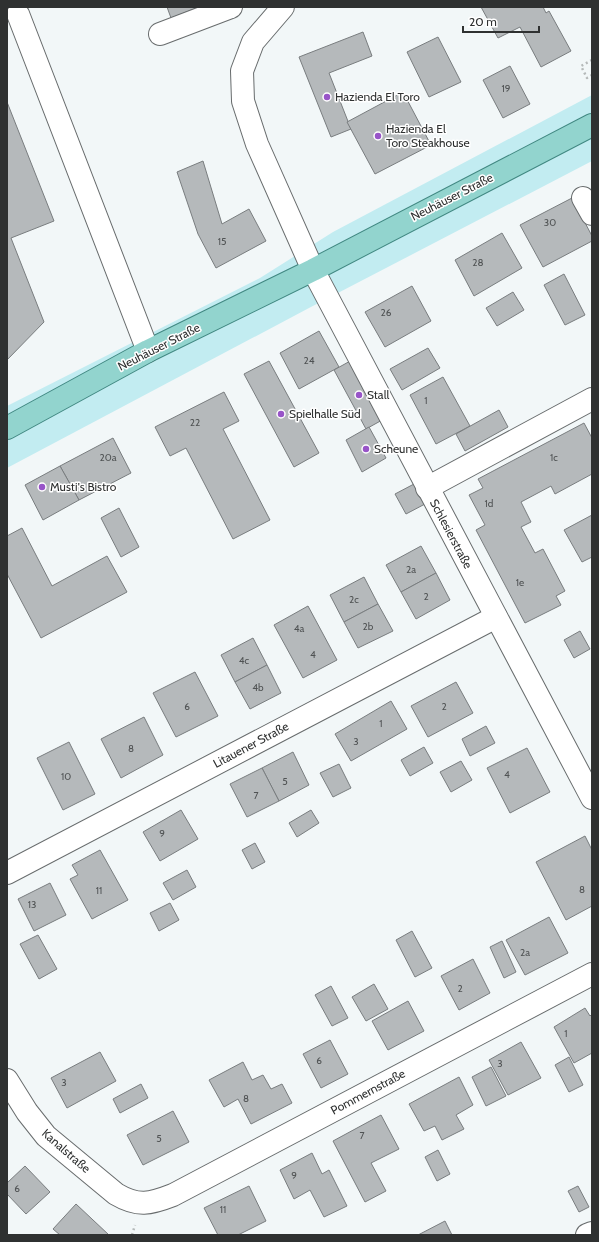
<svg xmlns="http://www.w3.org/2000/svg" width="599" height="1242" viewBox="0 0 599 1242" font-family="Cabin,sans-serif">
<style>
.green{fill:#c2ecf1}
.building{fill:#b5b9bb;stroke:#797d7f}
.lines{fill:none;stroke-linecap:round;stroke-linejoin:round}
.minor-casing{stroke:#686c6d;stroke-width:24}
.major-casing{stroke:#418882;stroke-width:24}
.path{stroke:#b5b9b9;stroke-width:2.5;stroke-dasharray:2 3;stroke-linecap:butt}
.minor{stroke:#fff;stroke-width:22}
.major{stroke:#92d4ce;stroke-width:22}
.poi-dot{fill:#9854c8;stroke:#fff;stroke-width:1.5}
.labels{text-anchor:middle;stroke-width:3;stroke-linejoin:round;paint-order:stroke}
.number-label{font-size:10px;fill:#505354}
.poi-label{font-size:12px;fill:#2f3131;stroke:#fff;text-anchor:start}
.street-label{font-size:12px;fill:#2f3131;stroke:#fff}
</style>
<rect width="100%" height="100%" fill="#f2f7f8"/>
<polygon class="green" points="592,95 592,161 309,308 7,468 7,406 260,278 333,232"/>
<g class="building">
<polygon points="167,7 199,7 171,18"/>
<polygon points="481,7 543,7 546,13 549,11 571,51 541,67 520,27 498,38"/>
<polygon points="363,32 372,56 329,73 351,129 331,137 299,57"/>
<polygon points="438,37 461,82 429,97 407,52"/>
<polygon points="510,66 530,104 503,118 483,80"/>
<polygon points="403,92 431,145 375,174 347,122"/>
<polygon points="7,102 54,221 11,238 44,322 7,360"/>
<polygon points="203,161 222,224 249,209 266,241 216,268 198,234 177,172"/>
<polygon points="572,198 592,236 592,241 543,267 520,225"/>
<polygon points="502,233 522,268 474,296 455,260"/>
<polygon points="564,274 585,315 565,325 544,285"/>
<polygon points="412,286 431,321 385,347 365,312"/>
<polygon points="513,292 524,310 497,326 486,308"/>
<polygon points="319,331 339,367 299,389 280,353"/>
<polygon points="428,348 440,368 402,390 390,369"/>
<polygon points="352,360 384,419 366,429 334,370"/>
<polygon points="269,361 319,453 294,467 244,374"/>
<polygon points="443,377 470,426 436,444 410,395"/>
<polygon points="224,392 239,421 223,429 270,520 233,539 186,448 170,456 155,427"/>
<polygon points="499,410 508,427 465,451 456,434"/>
<polygon points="584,423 592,438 592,474 555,494 551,486 521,502 531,522 521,527 535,553 543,549 565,591 556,596 561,605 525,623 476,530 485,525 469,495 483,488 478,479"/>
<polygon points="369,427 386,458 362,472 346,440"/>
<polygon points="113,438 131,473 79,500 60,466"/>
<polygon points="60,466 79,500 43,520 25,485"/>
<polygon points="414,484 425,504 406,514 395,494"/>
<polygon points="119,508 139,547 121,557 101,518"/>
<polygon points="592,515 592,557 582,562 564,530"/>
<polygon points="22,528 52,586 107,556 127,592 41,638 7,574 7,536"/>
<polygon points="421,546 436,573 401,592 386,565"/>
<polygon points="436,573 450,600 416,619 401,592"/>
<polygon points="364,577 378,604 344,622 330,595"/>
<polygon points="378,604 393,631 358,648 344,622"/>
<polygon points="308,606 337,660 303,678 274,625"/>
<polygon points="580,631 590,649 574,658 564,640"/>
<polygon points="253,638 267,665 235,682 221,655"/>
<polygon points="267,665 281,693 250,709 235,682"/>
<polygon points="195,672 218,716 176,737 153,693"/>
<polygon points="456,682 473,713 428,737 411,706"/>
<polygon points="391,701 407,729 351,761 335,734"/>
<polygon points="144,717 163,755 121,778 101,739"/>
<polygon points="486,726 495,743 470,756 462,739"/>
<polygon points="69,742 95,794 63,810 37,758"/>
<polygon points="424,747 433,763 410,776 401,760"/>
<polygon points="527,748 550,792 510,813 487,768"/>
<polygon points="293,752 309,785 279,801 262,768"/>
<polygon points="461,761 472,780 451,792 440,772"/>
<polygon points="339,764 351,788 333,797 320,773"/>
<polygon points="262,768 279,801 247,817 230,784"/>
<polygon points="181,810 198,839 160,861 143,832"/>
<polygon points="311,810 319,823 297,837 289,823"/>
<polygon points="585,836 592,850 592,906 566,920 536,862"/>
<polygon points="255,843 265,862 252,869 242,850"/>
<polygon points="100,850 128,900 92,919 70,879 78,875 72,865"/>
<polygon points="187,870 196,887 173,900 163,883"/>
<polygon points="50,883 66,915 34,931 18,899"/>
<polygon points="170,903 179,920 159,931 150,913"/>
<polygon points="549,917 568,953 525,975 506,940"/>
<polygon points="412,931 432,968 415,977 396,940"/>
<polygon points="38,935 57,969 39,979 20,944"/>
<polygon points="502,941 516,972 504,978 490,947"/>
<polygon points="473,959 490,993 459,1010 441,976"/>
<polygon points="374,984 388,1009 366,1021 352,997"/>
<polygon points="331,986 348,1018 332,1026 315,995"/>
<polygon points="408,1001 424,1031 388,1050 372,1021"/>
<polygon points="585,1008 590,1016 592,1014 592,1053 574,1063 554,1027"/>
<polygon points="330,1040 348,1074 321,1088 303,1054"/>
<polygon points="521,1042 541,1078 508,1095 489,1060"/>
<polygon points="100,1052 116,1081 67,1108 51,1078"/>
<polygon points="569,1057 583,1085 569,1092 555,1065"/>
<polygon points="243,1062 252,1080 263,1075 271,1089 282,1084 292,1103 251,1124 238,1099 224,1107 209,1080"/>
<polygon points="491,1067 506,1096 486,1106 472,1077"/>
<polygon points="459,1077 473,1105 456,1115 464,1129 442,1140 435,1126 424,1131 409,1104"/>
<polygon points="141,1084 148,1098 120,1113 113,1099"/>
<polygon points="173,1111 189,1142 143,1165 127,1135"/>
<polygon points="381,1115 399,1149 371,1163 386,1191 365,1202 333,1141"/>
<polygon points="438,1150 450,1174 437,1181 425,1157"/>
<polygon points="312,1153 322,1174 329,1170 347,1206 324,1217 310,1190 294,1199 280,1170"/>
<polygon points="25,1166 50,1192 26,1214 7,1194 7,1183"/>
<polygon points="249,1186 266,1221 238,1235 218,1235 204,1208"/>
<polygon points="578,1186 589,1207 579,1212 568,1191"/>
<polygon points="76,1204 109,1235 60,1235 53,1229"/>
<polygon points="445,1221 452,1235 418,1235"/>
</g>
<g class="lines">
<defs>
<g id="minor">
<polyline points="283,7 253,42 242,71 243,101 257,144 313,270 592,798"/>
<polyline points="18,14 148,351"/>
<polyline points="160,34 231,7"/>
<polyline points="583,198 592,214"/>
<polyline points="427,488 592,399"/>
<polyline points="7,873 496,617"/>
<path d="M7,1080l20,32 19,24 70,58c22,13 34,10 57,1l419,-221"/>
<polyline points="587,1235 592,1233"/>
</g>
<polyline id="major" points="7,428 148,351 313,270 592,125"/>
</defs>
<use href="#minor" class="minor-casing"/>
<use href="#major" class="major-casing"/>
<g class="path">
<polyline points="592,60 581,66 587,78 592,75"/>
<polyline points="132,1235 135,1225"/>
</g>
<use href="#minor" class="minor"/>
<use href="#major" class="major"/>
</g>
<g class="poi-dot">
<circle cx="327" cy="97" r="4"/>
<circle cx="378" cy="136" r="4"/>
<circle cx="359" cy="395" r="4"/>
<circle cx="281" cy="414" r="4"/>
<circle cx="366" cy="449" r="4"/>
<circle cx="42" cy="487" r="4"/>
</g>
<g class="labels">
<g class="number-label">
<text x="506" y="92">19</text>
<text x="550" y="226">30</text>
<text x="222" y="245">15</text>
<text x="478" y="266">28</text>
<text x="386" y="316">26</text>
<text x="309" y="364">24</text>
<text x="426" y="404">1</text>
<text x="195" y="426">22</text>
<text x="108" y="461">20a</text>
<text x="554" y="461">1c</text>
<text x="489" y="507">1d</text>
<text x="411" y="573">2a</text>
<text x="520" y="586">1e</text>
<text x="426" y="600">2</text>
<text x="354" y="603">2c</text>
<text x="368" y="630">2b</text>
<text x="299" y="632">4a</text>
<text x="313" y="658">4</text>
<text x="244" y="664">4c</text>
<text x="258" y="691">4b</text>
<text x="187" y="710">6</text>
<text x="444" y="710">2</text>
<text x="381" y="727">1</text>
<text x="356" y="745">3</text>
<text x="131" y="752">8</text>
<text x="507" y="778">4</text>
<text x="66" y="780">10</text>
<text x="285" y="785">5</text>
<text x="256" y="799">7</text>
<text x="162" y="837">9</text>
<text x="582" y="893">8</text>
<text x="99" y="894">11</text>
<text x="32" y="908">13</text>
<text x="525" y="956">2a</text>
<text x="460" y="992">2</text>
<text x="566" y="1037">1</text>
<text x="319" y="1064">6</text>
<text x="500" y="1067">3</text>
<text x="64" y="1086">3</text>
<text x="246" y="1102">8</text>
<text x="362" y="1139">7</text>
<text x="159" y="1142">5</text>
<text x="294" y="1179">9</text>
<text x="17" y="1192">6</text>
<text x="223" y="1213">11</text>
</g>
<g class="poi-label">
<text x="335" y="101">Hazienda El Toro</text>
<text x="386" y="133">Hazienda El<tspan x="386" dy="14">Toro Steakhouse</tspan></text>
<text x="367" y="399">Stall</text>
<text x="289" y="418">Spielhalle Süd</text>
<text x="374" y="453">Scheune</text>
<text x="50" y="491">Musti's Bistro</text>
</g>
<g class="street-label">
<text transform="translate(452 197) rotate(-27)" y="4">Neuhäuser Straße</text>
<text transform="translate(159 347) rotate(-27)" y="4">Neuhäuser Straße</text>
<text transform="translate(451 534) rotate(62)" y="4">Schlesierstraße</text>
<text transform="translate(251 745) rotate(-28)" y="4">Litauener Straße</text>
<text transform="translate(368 1092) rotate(-28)" y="4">Pommernstraße</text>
<text transform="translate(66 1151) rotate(41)" y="4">Kanalstraße</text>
</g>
</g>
<rect width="599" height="1242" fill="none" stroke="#2f3131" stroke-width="16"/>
<path d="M463 26v6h76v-6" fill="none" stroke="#2f3131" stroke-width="2"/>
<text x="469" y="26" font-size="12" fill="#2f3131" stroke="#ffffff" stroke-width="3" paint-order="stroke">20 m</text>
</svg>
